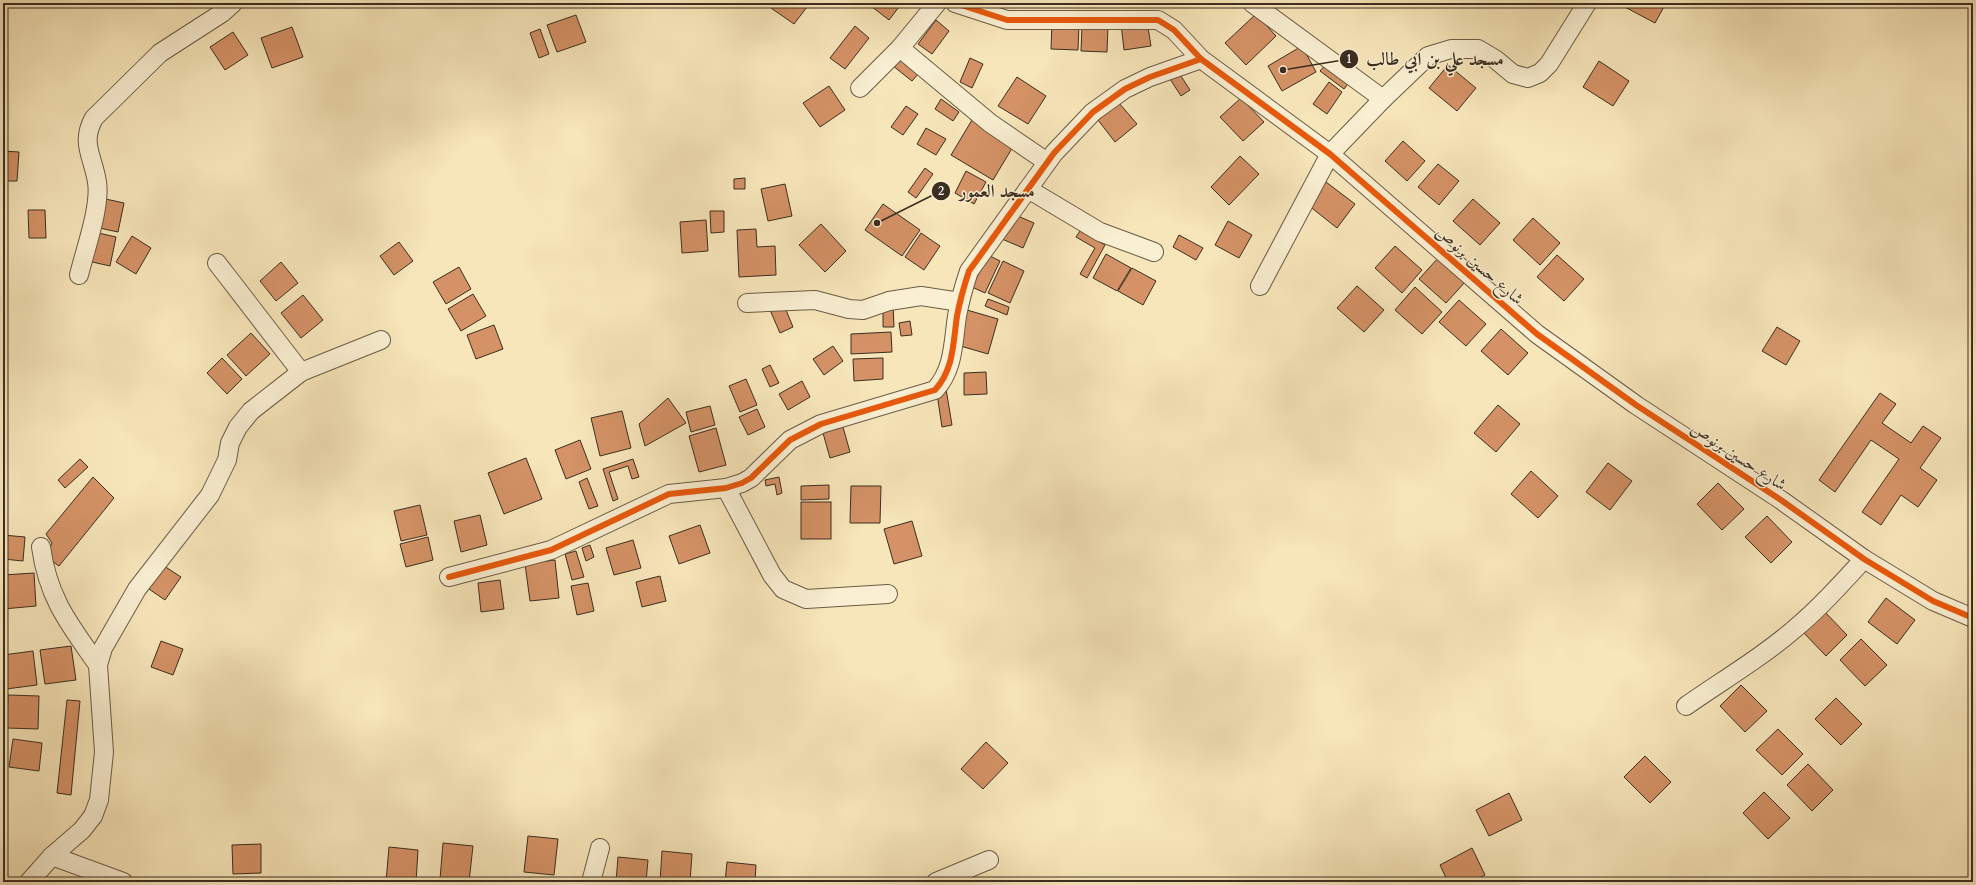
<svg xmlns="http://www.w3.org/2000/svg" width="1976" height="885" viewBox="0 0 1976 885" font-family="Cardo,Amiri,serif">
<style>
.building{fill:#d49266;stroke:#3c2e20}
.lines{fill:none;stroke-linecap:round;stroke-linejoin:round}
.street-casing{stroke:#6b5c46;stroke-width:20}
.street{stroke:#faefd2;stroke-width:18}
.cycleway-casing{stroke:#faefd2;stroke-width:8}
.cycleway{stroke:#e8590c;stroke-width:6}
.labels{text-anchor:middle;stroke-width:3;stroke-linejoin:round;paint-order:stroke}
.street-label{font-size:17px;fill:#3c2e20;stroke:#faefd2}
.leader{fill:none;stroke:#3c2e20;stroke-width:1.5}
.callout-dot{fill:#3c2e20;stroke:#faefd2;stroke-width:1.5}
.mark-label{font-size:12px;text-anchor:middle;font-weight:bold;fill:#fff}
.callout-label{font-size:18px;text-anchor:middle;font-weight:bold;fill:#3c2e20;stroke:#faefd2;stroke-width:3;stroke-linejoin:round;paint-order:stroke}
</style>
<rect width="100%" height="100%" fill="#f7e6ba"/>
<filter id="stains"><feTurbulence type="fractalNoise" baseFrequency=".005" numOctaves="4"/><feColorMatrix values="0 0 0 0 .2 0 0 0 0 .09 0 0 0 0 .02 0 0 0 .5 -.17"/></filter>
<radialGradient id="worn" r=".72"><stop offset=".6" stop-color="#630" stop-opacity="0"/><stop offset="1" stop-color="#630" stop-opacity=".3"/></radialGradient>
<g class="building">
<polygon points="775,3 810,3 794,24 771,8"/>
<polygon points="867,3 902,3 889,20"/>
<polygon points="1625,3 1666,3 1655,23 1623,6"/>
<polygon points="1256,14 1276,36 1246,65 1225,43"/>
<polygon points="576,15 586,42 557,52 547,25"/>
<polygon points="936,20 949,31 932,54 918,44"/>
<polygon points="1147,21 1151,46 1124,50 1121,24"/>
<polygon points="1052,23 1079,24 1078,50 1051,49"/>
<polygon points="855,26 869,38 845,69 830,58"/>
<polygon points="1082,26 1108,27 1107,52 1081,51"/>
<polygon points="292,27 303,57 272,68 261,38"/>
<polygon points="540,29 549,54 539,58 530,33"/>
<polygon points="233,32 248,55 225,70 210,47"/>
<polygon points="1302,46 1316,72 1282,91 1268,66"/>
<polygon points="900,57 919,73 912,81 893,66"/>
<polygon points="970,58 983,64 972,88 960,82"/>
<polygon points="1599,61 1629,81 1613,106 1583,87"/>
<polygon points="1327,63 1350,81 1344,89 1320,71"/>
<polygon points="1448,65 1476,88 1457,111 1429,88"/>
<polygon points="1177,70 1190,90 1181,96 1168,76"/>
<polygon points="1017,77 1046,96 1028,124 998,106"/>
<polygon points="1329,82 1342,92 1327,114 1313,104"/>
<polygon points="829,86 845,110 820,127 803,103"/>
<polygon points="1241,98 1264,122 1243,141 1220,117"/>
<polygon points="941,99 959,112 953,121 935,109"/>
<polygon points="1119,103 1137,124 1115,142 1098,120"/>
<polygon points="906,106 918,114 903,135 891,127"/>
<polygon points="972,120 1014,145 993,180 951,155"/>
<polygon points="926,128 946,139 936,155 917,144"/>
<polygon points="1403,141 1425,161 1407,181 1385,161"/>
<polygon points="3,151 19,152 17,181 3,181"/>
<polygon points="1240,156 1259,174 1229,205 1211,187"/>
<polygon points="1438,164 1459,181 1439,205 1418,187"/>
<polygon points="925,168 933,174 916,198 908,192"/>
<polygon points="966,171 986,182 974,204 955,193"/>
<polygon points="745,178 745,189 734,189 734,179"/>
<polygon points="1326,182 1355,204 1337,228 1308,205"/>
<polygon points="785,184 792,216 768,221 761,189"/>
<polygon points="101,198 124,203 118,232 95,227"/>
<polygon points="1473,199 1500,223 1480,245 1453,221"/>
<polygon points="883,204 920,230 902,256 865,230"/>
<polygon points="28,210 45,210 46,238 29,238"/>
<polygon points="710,211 724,211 724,232 711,233"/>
<polygon points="1013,214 1034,223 1023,248 1002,239"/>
<polygon points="1533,218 1560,243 1540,265 1513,240"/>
<polygon points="706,220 708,251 682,253 680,222"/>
<polygon points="1228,221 1252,235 1239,258 1215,245"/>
<polygon points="821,224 846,251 825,272 799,245"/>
<polygon points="756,229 757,247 775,246 776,275 739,277 737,230"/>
<polygon points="1080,231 1105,245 1087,278 1080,274 1095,248 1076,237"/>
<polygon points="94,232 116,237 110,266 88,261"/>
<polygon points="921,233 940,246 924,270 905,257"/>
<polygon points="1179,235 1203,248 1196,260 1173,247"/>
<polygon points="132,236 151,248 136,274 116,262"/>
<polygon points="399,242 413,261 394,275 380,256"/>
<polygon points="1395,246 1422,270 1402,293 1375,268"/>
<polygon points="1106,254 1131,268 1117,291 1093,278"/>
<polygon points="988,255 1000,261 985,293 972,287"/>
<polygon points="1557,255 1584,279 1564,301 1537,277"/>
<polygon points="1439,257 1466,281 1446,303 1419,279"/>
<polygon points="1003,261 1024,271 1010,303 988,293"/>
<polygon points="281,262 298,283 276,301 260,281"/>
<polygon points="459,267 471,289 446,304 433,282"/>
<polygon points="1132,268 1156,281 1143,305 1118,291"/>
<polygon points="1357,286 1384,310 1364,332 1337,308"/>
<polygon points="1415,287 1442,312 1422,334 1395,310"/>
<polygon points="473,294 486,316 461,331 448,309"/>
<polygon points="303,295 323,320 301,338 281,313"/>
<polygon points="988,299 1009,307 1007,315 985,306"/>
<polygon points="1459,300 1486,324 1466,346 1439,322"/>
<polygon points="883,304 893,304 894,327 883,327"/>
<polygon points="784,305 793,327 780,333 770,310"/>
<polygon points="967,310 998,319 988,354 957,345"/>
<polygon points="910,321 912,335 901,336 899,323"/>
<polygon points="494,325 503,349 476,359 467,335"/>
<polygon points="1777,327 1800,341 1786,365 1762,351"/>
<polygon points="1501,329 1528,353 1508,375 1481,351"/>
<polygon points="891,332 892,352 851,354 851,334"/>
<polygon points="251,333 270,354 246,376 227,355"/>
<polygon points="833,346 843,361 824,375 813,359"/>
<polygon points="222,358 242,379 227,394 207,373"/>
<polygon points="883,358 883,379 854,381 853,359"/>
<polygon points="770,365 779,383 770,387 762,369"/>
<polygon points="986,372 987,394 964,395 964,373"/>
<polygon points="746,379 757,405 740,412 729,386"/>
<polygon points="802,381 810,397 788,410 779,394"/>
<polygon points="946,389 952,425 942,427 937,394"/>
<polygon points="1880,393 1896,404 1882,423 1911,443 1923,426 1941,438 1920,468 1937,480 1918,507 1901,495 1881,525 1862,512 1899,459 1871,440 1835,492 1819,480"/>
<polygon points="668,398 686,423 645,446 639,424"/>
<polygon points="1498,405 1520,424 1496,452 1474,433"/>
<polygon points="710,406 715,425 691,432 686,412"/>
<polygon points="757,409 765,427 748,435 739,417"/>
<polygon points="622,411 631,448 600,456 591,418"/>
<polygon points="843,427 850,452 830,458 823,433"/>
<polygon points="716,428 726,465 699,472 689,436"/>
<polygon points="580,440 591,469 566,479 555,450"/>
<polygon points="526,458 542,499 504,514 488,473"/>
<polygon points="80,459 88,467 65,488 58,480"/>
<polygon points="633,459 639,477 632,479 628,466 609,472 618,499 613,501 603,469"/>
<polygon points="1608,463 1632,481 1610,510 1586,492"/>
<polygon points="1531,471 1558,496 1538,518 1511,494"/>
<polygon points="93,477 114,498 59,566 46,557 52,543 46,534"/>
<polygon points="779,477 782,493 777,495 775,484 766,486 765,480"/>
<polygon points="587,478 598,506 589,509 579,482"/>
<polygon points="1718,483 1744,509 1722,530 1697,504"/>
<polygon points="829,485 829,499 801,500 801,486"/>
<polygon points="851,486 881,486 880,523 850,523"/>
<rect x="801" y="502" width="30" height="37"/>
<polygon points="420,505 427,535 401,541 394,511"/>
<polygon points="480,515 487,545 461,552 454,521"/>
<polygon points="1767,516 1792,542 1771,563 1745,537"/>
<polygon points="912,521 922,556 894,564 884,529"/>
<polygon points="700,525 710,553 679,564 669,536"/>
<polygon points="3,535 25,537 23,561 3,559"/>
<polygon points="428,537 433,560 406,567 400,544"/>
<polygon points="633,540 641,568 614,575 606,548"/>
<polygon points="590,545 594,557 586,561 582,548"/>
<polygon points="576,551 584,577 572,580 565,554"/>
<polygon points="555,560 559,598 530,601 525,564"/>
<polygon points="161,564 181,577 165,600 146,587"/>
<polygon points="34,573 36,606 3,609 3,575"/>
<polygon points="660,576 666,601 642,607 636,582"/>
<polygon points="500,580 504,609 481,612 478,583"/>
<polygon points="588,583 594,611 577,615 571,586"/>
<polygon points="1886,598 1915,620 1897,644 1868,622"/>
<polygon points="1822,609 1847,635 1826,656 1801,630"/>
<polygon points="1861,639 1887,665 1865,686 1840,660"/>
<polygon points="161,641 183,649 173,675 151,667"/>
<polygon points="71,646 76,680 45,684 40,650"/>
<polygon points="33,651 37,685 6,689 3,655"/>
<polygon points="1741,685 1767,711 1745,732 1720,706"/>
<polygon points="8,695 39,696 38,729 7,728"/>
<polygon points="1836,698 1862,724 1841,745 1815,719"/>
<polygon points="67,700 80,701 71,795 57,793"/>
<polygon points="1778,729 1803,754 1782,775 1756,750"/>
<polygon points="13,739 42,743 39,771 9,767"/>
<polygon points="986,742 1008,763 983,789 961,769"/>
<polygon points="1645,756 1671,782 1650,803 1624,777"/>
<polygon points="1808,764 1833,790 1812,811 1787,785"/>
<polygon points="1764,792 1790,818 1768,839 1743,813"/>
<polygon points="1509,793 1522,820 1489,836 1476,810"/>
<polygon points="528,836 558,839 554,875 524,872"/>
<polygon points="443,843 473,846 469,882 440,879"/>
<polygon points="261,844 261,873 233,874 232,845"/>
<polygon points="389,847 418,850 416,882 386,882"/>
<polygon points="1472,848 1485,875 1472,882 1448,882 1440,865"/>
<polygon points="662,851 692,854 690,882 660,882"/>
<polygon points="618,857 648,860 646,882 616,882"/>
<polygon points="727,862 756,865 755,882 725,882"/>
</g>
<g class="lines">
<defs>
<g id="street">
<polyline points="955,3 1007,20 1158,20 1174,30 1201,59 1330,154 1537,334 1636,405 1781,500 1864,559 1933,601 1973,618"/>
<polyline points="1252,3 1383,99 1330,154 1260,286"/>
<polyline points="900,48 990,123 1047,162"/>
<polyline points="860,88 900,48 937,3"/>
<polyline points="1383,99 1428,56 1451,49 1478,49 1495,59 1513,74 1528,78 1540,73 1549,64 1587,3"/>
<polyline points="1028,189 1100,232 1154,252"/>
<polyline points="217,263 301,372"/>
<path d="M79,275c6,-25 22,-69 18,-93 -4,-26 -17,-39 -3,-64l66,-65 62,-40 11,-10"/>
<polyline points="747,303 815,300 849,309 863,310 889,301 921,296 960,302"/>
<polyline points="726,488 772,575 783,589 806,599 888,594"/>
<path d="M41,547c7,51 28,77 57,118"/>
<path d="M449,577l102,-27 118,-56 57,-6 16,-5 9,-5 39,-38 31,-16 114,-34c19,-21 18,-47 22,-74 3,-16 7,-30 12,-45l85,-118 39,-41 32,-23 25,-12 51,-18"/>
<path d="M1686,706c37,-26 78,-50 112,-80 24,-20 45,-44 66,-67"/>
<polyline points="52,856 123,882"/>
<polyline points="29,882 52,856 82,830 93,816 99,800 104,752 98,665 103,648 137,589 210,495 227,460 230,443 238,427 251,411 301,372 381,340"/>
<polyline points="591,882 600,848"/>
<polyline points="936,882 989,860"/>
</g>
</defs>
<use href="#street" class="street-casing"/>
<use href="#street" class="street"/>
<defs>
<g id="cycleway">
<polyline points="955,3 1007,20 1158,20 1174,30 1201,59 1330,154 1537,334 1636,405 1781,500 1864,559 1933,601 1973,618"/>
<path d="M449,577l102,-27 118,-56 57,-6 16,-5 9,-5 39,-38 31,-16 114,-34c19,-21 18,-47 22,-74 3,-16 7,-30 12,-45l85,-118 39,-41 32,-23 25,-12 51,-18"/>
</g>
</defs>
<use href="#cycleway" class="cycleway-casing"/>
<use href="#cycleway" class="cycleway"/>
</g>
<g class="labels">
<g class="street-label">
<text transform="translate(1480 265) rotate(41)" y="6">شارع حسين برنوص</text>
<text transform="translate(1739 456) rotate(33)" y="6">شارع حسين برنوص</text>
</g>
</g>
<path class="leader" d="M1283 70L1349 59M877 223L941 191"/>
<g class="callout-dot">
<circle cx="1283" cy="70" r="4"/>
<circle cx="877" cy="223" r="4"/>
<circle cx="1349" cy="59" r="10"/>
<circle cx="941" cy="191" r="10"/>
</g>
<g class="mark-label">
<text x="1349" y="63">1</text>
<text x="941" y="195">2</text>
</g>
<g class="callout-label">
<text x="1435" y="65">مسجد علي بن ابي طالب</text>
<text x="997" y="197">مسجد العمور</text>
</g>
<rect width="1976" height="885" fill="none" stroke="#f7e6ba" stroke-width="16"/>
<rect x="4" y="4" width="1968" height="877" fill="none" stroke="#3c2e20" stroke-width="2"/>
<rect x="8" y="8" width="1960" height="869" fill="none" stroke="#3c2e20"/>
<rect width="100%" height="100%" filter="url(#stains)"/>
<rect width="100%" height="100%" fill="url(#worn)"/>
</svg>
